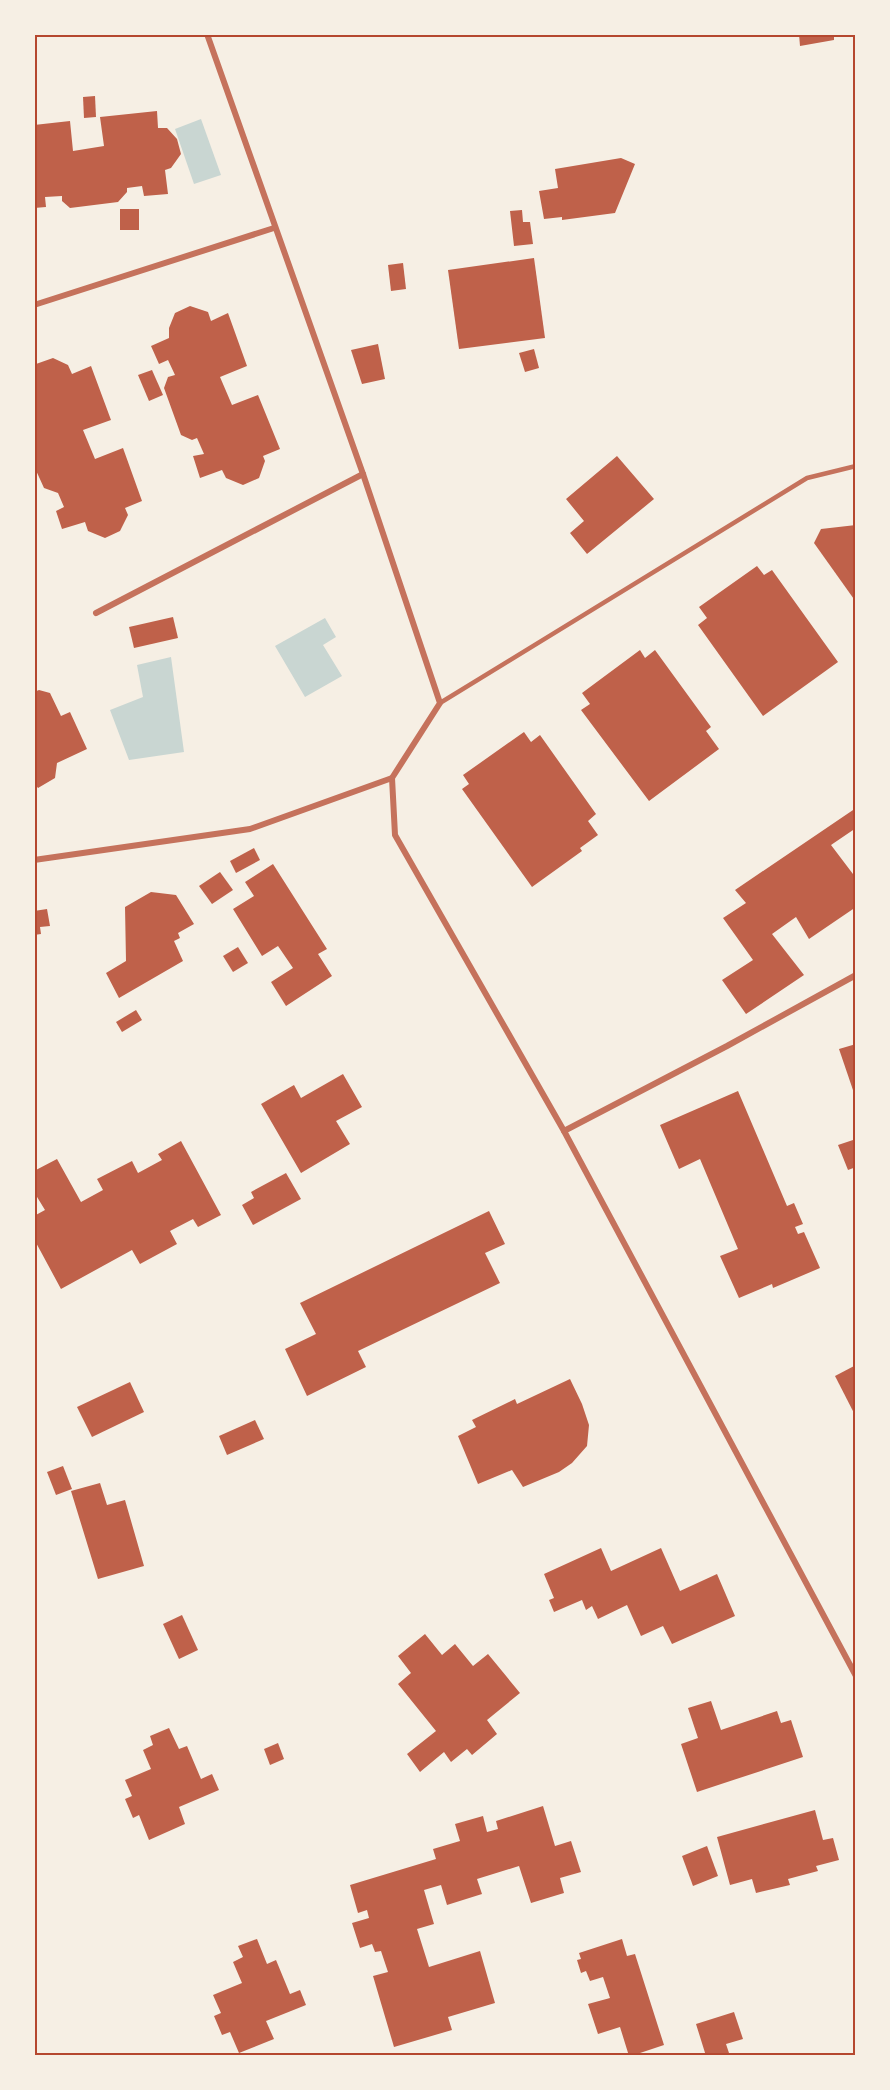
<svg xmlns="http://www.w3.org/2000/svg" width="890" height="2090" viewBox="0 0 890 2090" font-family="Barlow,sans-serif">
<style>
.water{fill:#c9d6d2}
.building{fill:#bf614a}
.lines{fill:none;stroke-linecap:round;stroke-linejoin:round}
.service{stroke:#c5725c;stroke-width:4.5}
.minor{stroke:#c5725c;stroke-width:6}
.neatline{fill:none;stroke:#b5482f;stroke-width:2}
</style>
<rect width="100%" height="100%" fill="#f6efe4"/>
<g class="water">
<polygon points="201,119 221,175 194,184 175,129"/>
<polygon points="325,618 336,637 323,645 342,676 305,697 275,646"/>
<polygon points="171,657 184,752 129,760 110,710 143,697 137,665"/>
</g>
<g class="building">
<polygon points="799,34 834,34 834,40 800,46"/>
<polygon points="95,96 96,117 84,118 83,97"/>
<polygon points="157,111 158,128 167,128 177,139 181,154 171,168 165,170 168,194 144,196 142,186 127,188 127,192 118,202 70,208 62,201 62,196 45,197 46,207 34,208 34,125 70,121 73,151 104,146 100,117"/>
<polygon points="621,158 635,164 615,213 562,220 562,217 544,219 539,191 558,188 555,169"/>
<rect x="120" y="209" width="19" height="21"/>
<polygon points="522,210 523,222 530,222 533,244 514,246 510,211"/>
<polygon points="534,258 545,338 459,349 448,270"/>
<polygon points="403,263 406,289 391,291 388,265"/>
<polygon points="190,306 208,312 211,321 228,313 247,366 220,377 232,405 258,395 280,449 263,456 265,461 259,478 243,485 226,478 222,470 200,478 193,456 204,454 197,438 192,440 181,435 164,388 168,377 175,375 168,360 159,364 151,346 169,338 169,328 175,313"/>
<polygon points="378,344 385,379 362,384 351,350"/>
<polygon points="534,349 539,368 525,372 519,353"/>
<polygon points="53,358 68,365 72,374 91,366 111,420 83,430 95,459 123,448 142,501 125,508 128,515 120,531 105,538 88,531 85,522 62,529 56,511 64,507 58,493 44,488 34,466 34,369 36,364"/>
<polygon points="152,370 163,395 149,401 138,375"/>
<polygon points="617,456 654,499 587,554 570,533 584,521 566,499"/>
<polygon points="856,525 856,602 814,543 821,529"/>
<polygon points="757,566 764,575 772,570 838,662 763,716 698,625 707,618 699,607"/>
<polygon points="173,617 178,638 134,648 129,627"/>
<polygon points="640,650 645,658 655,650 711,727 706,731 719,749 649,801 581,710 590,704 582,693"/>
<polygon points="39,690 50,693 61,716 70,712 87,749 57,763 55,778 38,788 34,783 34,692"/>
<polygon points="524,732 531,742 540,735 596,814 588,821 598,835 580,848 582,851 532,887 462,789 469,784 463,775"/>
<polygon points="856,808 856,828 831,845 856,878 856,907 809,939 796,917 772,934 804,975 746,1014 722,980 753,960 723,918 746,903 735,890"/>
<polygon points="254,848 260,860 236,873 230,861"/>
<polygon points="273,864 327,949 318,954 332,976 286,1006 271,982 293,968 278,946 262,956 233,909 254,896 245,882"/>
<polygon points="220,872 233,890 212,904 199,886"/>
<polygon points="151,892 176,895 194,924 178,933 180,938 174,941 183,961 119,998 106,973 126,961 125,907"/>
<polygon points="47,909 50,926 40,927 41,934 34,935 34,911"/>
<polygon points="238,947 248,963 233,972 223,956"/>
<polygon points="136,1010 142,1020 122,1032 116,1022"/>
<polygon points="856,1044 856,1096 855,1096 839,1049"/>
<polygon points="343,1074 362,1107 336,1121 350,1144 301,1173 261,1104 294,1085 301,1098"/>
<polygon points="738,1091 787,1206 794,1203 803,1224 795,1227 798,1234 804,1232 820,1268 773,1288 772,1284 739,1298 720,1256 738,1249 700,1159 679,1169 660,1125"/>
<polygon points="856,1139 856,1167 848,1170 838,1145"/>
<polygon points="181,1141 221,1215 198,1227 193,1219 170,1231 177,1244 140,1264 132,1250 61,1289 34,1239 34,1216 45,1210 34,1192 34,1171 57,1159 81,1202 103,1190 97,1179 132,1161 138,1173 162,1160 158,1154"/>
<polygon points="286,1173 301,1199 253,1225 242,1205 254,1198 251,1192"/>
<polygon points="489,1211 505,1244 485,1253 500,1283 358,1351 366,1367 307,1396 285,1349 316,1334 300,1303"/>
<polygon points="856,1365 856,1417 835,1376"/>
<polygon points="570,1379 582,1404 589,1425 587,1446 572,1463 559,1472 523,1487 512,1470 478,1484 458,1436 476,1427 472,1420 515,1399 517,1404"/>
<polygon points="130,1382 144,1412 92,1437 77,1407"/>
<polygon points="255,1420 264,1439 227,1455 219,1436"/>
<polygon points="63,1466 72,1489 56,1495 47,1472"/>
<polygon points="100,1483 107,1505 125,1500 144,1566 98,1579 71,1491"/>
<polygon points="601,1548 611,1571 661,1548 680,1591 717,1574 735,1616 672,1644 663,1626 641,1636 627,1605 598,1619 592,1606 586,1610 582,1600 554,1612 549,1600 554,1598 544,1574"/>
<polygon points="182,1615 198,1650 179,1659 163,1624"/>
<polygon points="425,1634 442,1655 455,1644 473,1666 488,1654 520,1693 487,1720 497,1734 472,1755 467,1749 451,1762 444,1752 420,1772 407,1754 436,1731 398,1684 411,1673 398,1656"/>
<polygon points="711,1701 721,1730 777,1711 781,1723 791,1720 803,1757 697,1792 681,1744 698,1738 688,1708"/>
<polygon points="169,1728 179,1749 187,1746 201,1779 212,1774 219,1790 179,1807 185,1824 149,1840 139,1815 133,1818 125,1799 132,1796 125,1780 151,1769 143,1750 153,1745 150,1736"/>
<polygon points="278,1743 284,1759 270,1765 264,1749"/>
<polygon points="543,1806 555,1846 571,1841 581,1872 560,1878 564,1893 531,1903 519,1866 477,1879 482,1894 447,1905 441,1885 424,1890 434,1924 417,1929 429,1967 480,1951 495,2003 448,2017 452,2030 394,2047 373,1976 388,1972 381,1951 375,1952 372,1944 360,1948 352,1923 369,1918 367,1910 358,1913 350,1885 436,1859 433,1849 460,1841 455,1824 483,1816 487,1832 498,1829 496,1821"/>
<polygon points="815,1810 823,1840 833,1838 839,1860 816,1866 818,1871 788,1879 790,1885 756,1893 752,1879 730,1885 717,1837"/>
<polygon points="707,1846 718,1876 693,1886 682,1856"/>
<polygon points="257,1939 267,1964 276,1960 290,1994 300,1990 306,2005 266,2021 274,2039 239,2053 230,2032 222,2035 214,2016 221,2013 213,1995 242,1983 233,1962 243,1957 238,1946"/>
<polygon points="622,1939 627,1956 635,1954 664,2045 631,2056 629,2056 620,2027 598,2034 588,2004 610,1998 603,1977 590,1981 586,1971 581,1973 577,1960 581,1959 579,1953"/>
<polygon points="734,2012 743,2039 726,2044 730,2056 706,2056 696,2024"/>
</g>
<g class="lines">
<polyline class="service" points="440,703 807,478 856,466"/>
<g class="minor">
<polyline points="207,34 363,474 440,703 392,778 395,835 564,1131 856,1676"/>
<polyline points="34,305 274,228"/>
<polyline points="96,613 363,474"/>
<polyline points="34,860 250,829 392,778"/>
<polyline points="564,1131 727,1046 856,975"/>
</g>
</g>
<rect width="890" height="2090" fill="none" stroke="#f6efe4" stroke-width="72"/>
<rect x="36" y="36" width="818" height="2018" class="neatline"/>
</svg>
